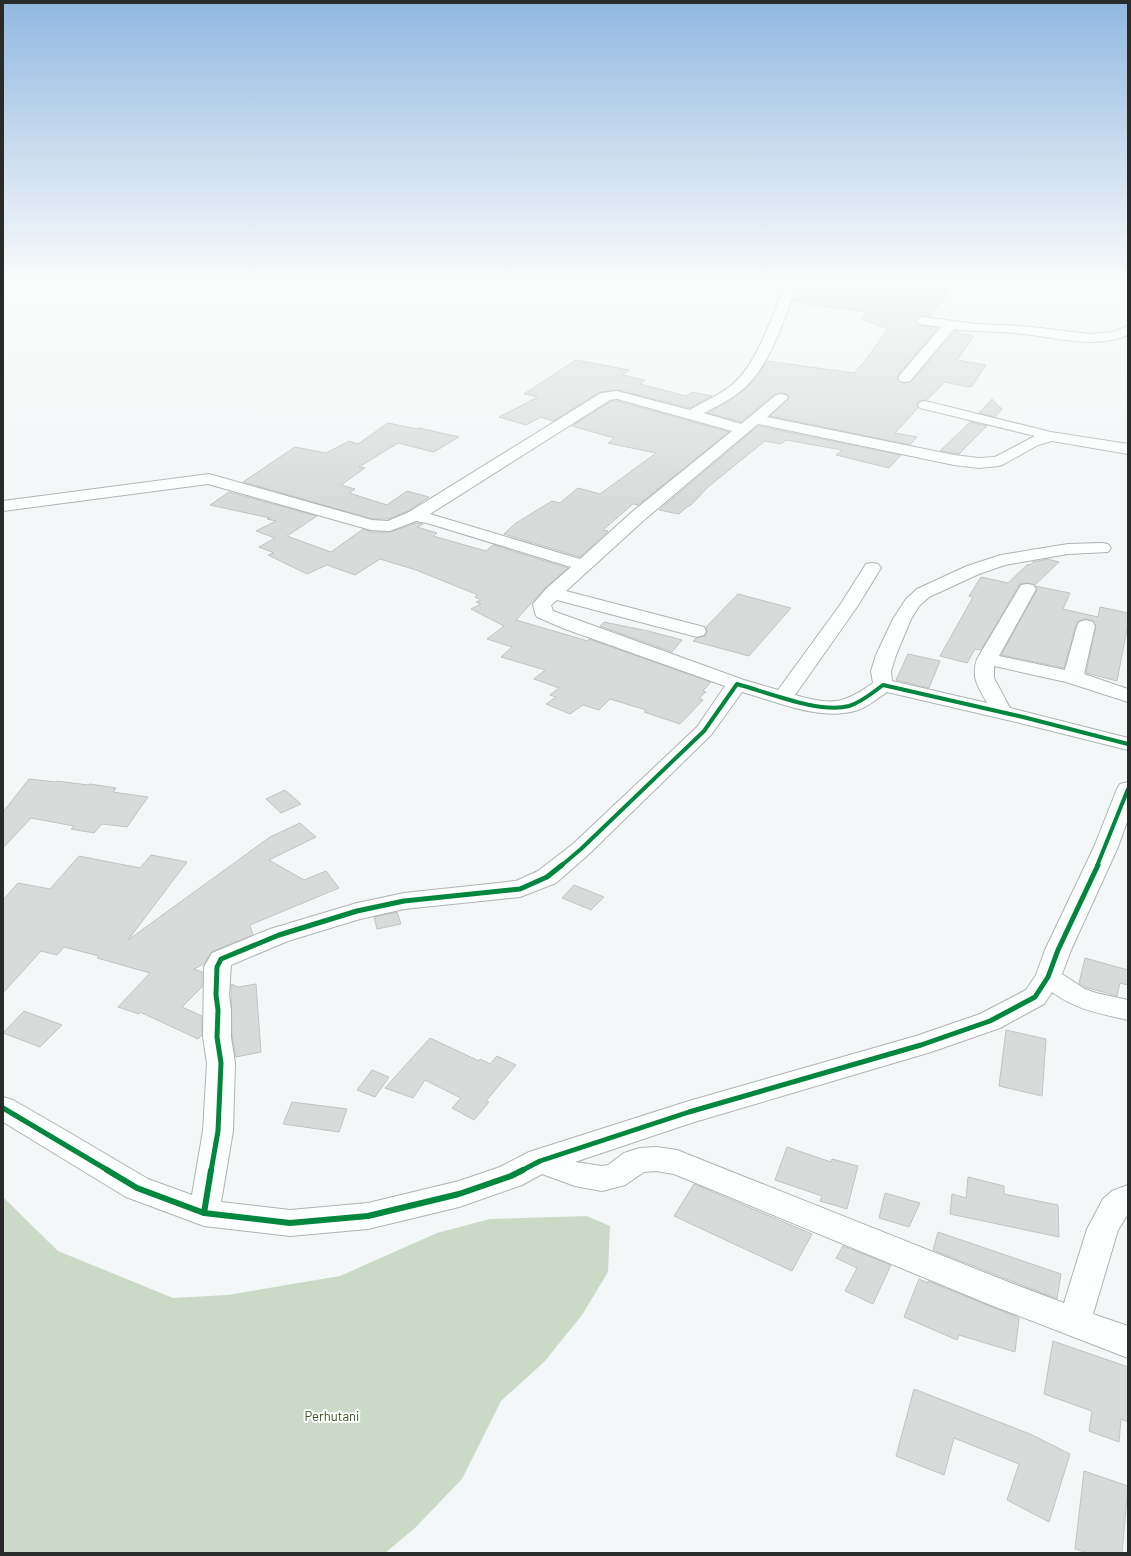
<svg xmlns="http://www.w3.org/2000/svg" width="1131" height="1556" viewBox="0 0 1131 1556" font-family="Barlow,sans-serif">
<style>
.forest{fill:#cbdac6}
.building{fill:#d9dbda;stroke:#c2c4c3}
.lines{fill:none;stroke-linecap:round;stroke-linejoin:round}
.minor-casing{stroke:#b0b3b3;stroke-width:2}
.minor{fill:#fdfefe;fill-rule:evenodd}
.cycleway-far2-casing{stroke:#fff;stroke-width:6}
.cycleway-far1-casing{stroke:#fff;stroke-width:8}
.cycleway-casing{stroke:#fff;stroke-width:8}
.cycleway-far2{stroke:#00873e;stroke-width:4}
.cycleway-far1{stroke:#00873e;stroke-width:5}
.cycleway{stroke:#00873e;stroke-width:6}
.labels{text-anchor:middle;stroke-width:4;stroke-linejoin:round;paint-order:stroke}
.near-park-label{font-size:13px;fill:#32501c;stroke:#fff}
</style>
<rect width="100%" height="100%" fill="#f3f7f7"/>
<polygon class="forest" points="3,1197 58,1251 173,1298 228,1295 340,1276 437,1233 490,1219 587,1216 610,1226 608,1272 582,1315 545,1361 501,1401 462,1479 415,1528 385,1553 3,1553"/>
<g class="building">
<polygon points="808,283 953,283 931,316 923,316 919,317 916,320 919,325 938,328 899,374 897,379 900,382 905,383 911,382 955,331 959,331 957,333 974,336 957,360 986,365 972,386 968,387 945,382 927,400 919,401 917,404 918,408 895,433 917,437 910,445 770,416 789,398 787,394 781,393 775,394 741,422 708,413 730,400 744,390 754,380 767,361 854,373 864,362 888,329 861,319 867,312 812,305 814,303 794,301"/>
<polygon points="576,360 629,370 623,375 645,380 640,384 686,396 692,392 712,396 690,408 617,390 600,392 553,421 541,417 526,425 499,417 538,397 524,394"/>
<polygon points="992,399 1002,409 995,417 979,413"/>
<polygon points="611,401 617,401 729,432 638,505 633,504 603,530 608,531 580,557 504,534 516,523 552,501 560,503 578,488 600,494 656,453 608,443 614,438 572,426"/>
<polygon points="970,422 987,426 959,454 940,451"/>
<polygon points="388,423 417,429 419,428 459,437 434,452 398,443 359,467 365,468 341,485 355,489 349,493 387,505 407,491 429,497 408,511 388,519 372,519 243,482 295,447 326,453 349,441 358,444"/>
<polygon points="758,426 901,455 889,468 836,455 842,450 786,440 781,444 765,441 708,487 690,506 688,506 679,514 659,510"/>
<polygon points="229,492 317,516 287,536 331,552 363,529 371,532 390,532 416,523 423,524 417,527 437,533 433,536 486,551 493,545 568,568 545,588 516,620 588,641 589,639 711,682 703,691 706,692 699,698 703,700 680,724 644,712 646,710 610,699 599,710 583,705 570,714 546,704 556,697 550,695 559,688 534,679 545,670 501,657 512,647 487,639 504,626 471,609 481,604 476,602 481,600 475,597 478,595 416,570 380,559 355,575 327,565 307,574 268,555 274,553 259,547 275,538 256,531 276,521 267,519 270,518 210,505"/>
<polygon points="1048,559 1059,562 1035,585 1027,583 1020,584 981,650 975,649 967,663 940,656 973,597 969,596 981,577 1008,583 1028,564 1030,565 1033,562"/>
<polygon points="1035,586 1070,593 1063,609 1098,617 1100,607 1128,613 1128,624 1117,681 1086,673 1096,626 1093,621 1086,619 1079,621 1076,625 1064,668 1001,655 1037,590"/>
<polygon points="738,594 791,608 749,656 693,641 696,638 705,636 707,632 706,627"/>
<polygon points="604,622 648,631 682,640 672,652 600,626"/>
<polygon points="908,654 940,661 929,688 896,680"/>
<polygon points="29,779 56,782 57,781 88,785 90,784 116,788 113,792 148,797 127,827 102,824 94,833 71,829 74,826 31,818 3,848 3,812"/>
<polygon points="285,790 301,804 281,813 266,799"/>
<polygon points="300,823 316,837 269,860 304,880 326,871 339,888 250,925 253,935 211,952 204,964 194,969 202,972 202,987 182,1007 202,1016 202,1035 198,1039 140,1012 139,1014 118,1007 150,973 97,958 99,956 64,947 57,955 41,951 3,993 3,900 18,883 50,889 79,856 140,868 151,855 187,862 128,940 270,837"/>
<polygon points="574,885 604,897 591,910 562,898"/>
<polygon points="397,912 401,924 377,929 374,917"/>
<polygon points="1085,958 1128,970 1128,985 1120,983 1117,996 1085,987 1079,983"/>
<polygon points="231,984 238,987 256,984 261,1052 236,1057 232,1037"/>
<polygon points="24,1011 62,1025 40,1047 3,1033"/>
<polygon points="1006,1030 1046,1039 1042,1096 999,1086"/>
<polygon points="430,1038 479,1061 480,1059 490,1064 497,1056 516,1065 486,1101 489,1102 474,1120 452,1108 461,1098 425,1080 413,1098 385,1088"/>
<polygon points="372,1070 389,1077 375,1097 357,1090"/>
<polygon points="292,1102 347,1109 339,1132 283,1124"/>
<polygon points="787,1147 831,1162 832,1159 858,1166 847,1209 820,1201 822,1196 775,1180"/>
<polygon points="968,1177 1004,1186 1004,1194 1058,1205 1059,1237 950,1214 952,1194 966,1198"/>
<polygon points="694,1184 812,1234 792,1271 674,1216"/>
<polygon points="885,1193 920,1203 909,1227 879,1218"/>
<polygon points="938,1232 1061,1274 1057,1299 933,1250"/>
<polygon points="843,1246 891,1265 873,1304 845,1291 857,1268 836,1258"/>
<polygon points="919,1279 928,1283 928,1281 1019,1318 1015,1352 959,1335 957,1340 904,1317"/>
<polygon points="1053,1341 1128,1367 1128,1422 1121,1419 1119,1442 1089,1431 1092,1411 1044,1394"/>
<polygon points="914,1389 1030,1434 1070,1454 1049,1522 1007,1500 1019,1464 954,1438 944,1475 896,1456"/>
<polygon points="1084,1471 1128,1486 1122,1553 1088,1553 1075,1549"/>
</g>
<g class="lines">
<defs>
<g id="minor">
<path d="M786,283h12c-13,33 -27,82 -55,106 -11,10 -26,17 -39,24l37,11 35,-29 5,-1 5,1 2,3 -21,19 187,38 25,3 16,-1 40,-21 -115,-28 -2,-3 2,-3 5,-1 126,31 77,12v10l-76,-13 -14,4 -34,19 -5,2 -20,2 -25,-3 -196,-41 -114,96 -78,71 138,36 2,4 -2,4 -7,2 -140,-37 -6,5 2,6 191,69 34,10 62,-85 26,-41 6,-1 6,1 3,4 -24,39 -62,88c37,10 47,10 78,-12l-2,-12 5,-16 17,-36 13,-20 11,-10 50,-23 34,-11 67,-11 34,-1 6,1 3,4 -3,4 -40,2 -63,11 -26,9 -50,23 -10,9 -8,13 -15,36 -5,16 1,10 95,22c-9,-17 -16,-25 -10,-44l44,-74 6,-1 6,1 3,4 -37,67 66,14 12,-44 2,-4 7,-2 7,2 2,4 -11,48 44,15v13l-62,-20 -72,-16v12l16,30 118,30v12l-108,-27 -133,-31c-9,6 -18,14 -29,18 -37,12 -80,-8 -116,-18l-31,43 -122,119 -33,29 -36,14 -116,12 -44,10 -72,22 -57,24 -2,30 2,15v27l4,26 -2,68 -12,71 69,8 78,-7 91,-22 41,-14 29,-15 160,-51 227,-65 64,-22 46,-24 10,-15 9,-25 49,-103 23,-58 3,-5 8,-2v37l-10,28 -47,103 -9,24 23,15 11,4 32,7v20c-30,-7 -51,-10 -76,-28l-8,12 -44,24 -69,24 -240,71 -116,39 27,4 6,-1 16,-12 16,-5 16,-1 21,3 334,133 53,20 23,-74 16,-30 9,-8 16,-6v29l-10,16 -25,84 35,12v32l-140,-54 -314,-130 -18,-3 -12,1 -19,13 -23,6 -27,-5 -33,-12 -20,11 -63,22 -91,22 -78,7 -86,-10 -78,-29 -123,-75v-25l10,3 52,30 83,49 44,16 11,-64 4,-68 -4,-26 1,-70 8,-14 58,-24 87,-26 47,-10 112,-12 22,-10 35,-27 124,-117 28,-41 -160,-57 -28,-12 -2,-4 -2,-9 13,-15 25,-22 -144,-44 -11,-2 -26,10 -19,-1 -163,-46 -205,27v-10l206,-27 163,46 16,1 21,-9 192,-119 16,-2 73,19c14,-9 30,-15 43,-26 24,-20 41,-72 53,-101zM617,399l115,32 -100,81 -52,47 -150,-45 180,-114z"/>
<path d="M923,317l53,7 47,2 67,8 23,-2 15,-6v9c-33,14 -69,3 -104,-1 -23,-3 -47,-2 -70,-5l-44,52 -5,1 -5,-1 -2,-3 2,-3 41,-48 -22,-3 -2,-3 2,-3z"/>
</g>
</defs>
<use href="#minor" class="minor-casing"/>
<use href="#minor" class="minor"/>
<defs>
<g id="cycleway-far2">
<path d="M561,866l20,-17 123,-118 33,-47c30,8 82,30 112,22 13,-4 23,-13 34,-21l140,32 105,27"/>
<polyline points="1097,866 1128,789"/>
</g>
<g id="cycleway-far1">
<polyline points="3,1108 109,1171"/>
<polyline points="211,1171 218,1131 221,1063 217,1037 218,1010 216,995 217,967 221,959 279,935 357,911 404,901 520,889 547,877 562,865"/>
<polyline points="521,1171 540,1161 689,1112 921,1045 990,1021 1035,997 1048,977 1058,950 1098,865"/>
</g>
<g id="cycleway">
<polyline points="107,1170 137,1188 204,1213 290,1223 368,1216 459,1194 511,1176 523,1170"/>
<polyline points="204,1213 211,1170"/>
</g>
</defs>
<use href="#cycleway-far2" class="cycleway-far2-casing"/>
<use href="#cycleway-far1" class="cycleway-far1-casing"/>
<use href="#cycleway" class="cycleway-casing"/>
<use href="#cycleway-far2" class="cycleway-far2"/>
<use href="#cycleway-far1" class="cycleway-far1"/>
<use href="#cycleway" class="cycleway"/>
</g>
<linearGradient id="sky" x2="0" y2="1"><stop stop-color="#91b8e1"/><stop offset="0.56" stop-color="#fafbfb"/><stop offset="1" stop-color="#fafbfb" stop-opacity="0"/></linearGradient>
<rect width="1131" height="501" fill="url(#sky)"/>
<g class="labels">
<g class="near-park-label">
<text x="332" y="1421">Perhutani</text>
</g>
</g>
<rect width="1131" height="1556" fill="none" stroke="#292b2b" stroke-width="8"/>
</svg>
